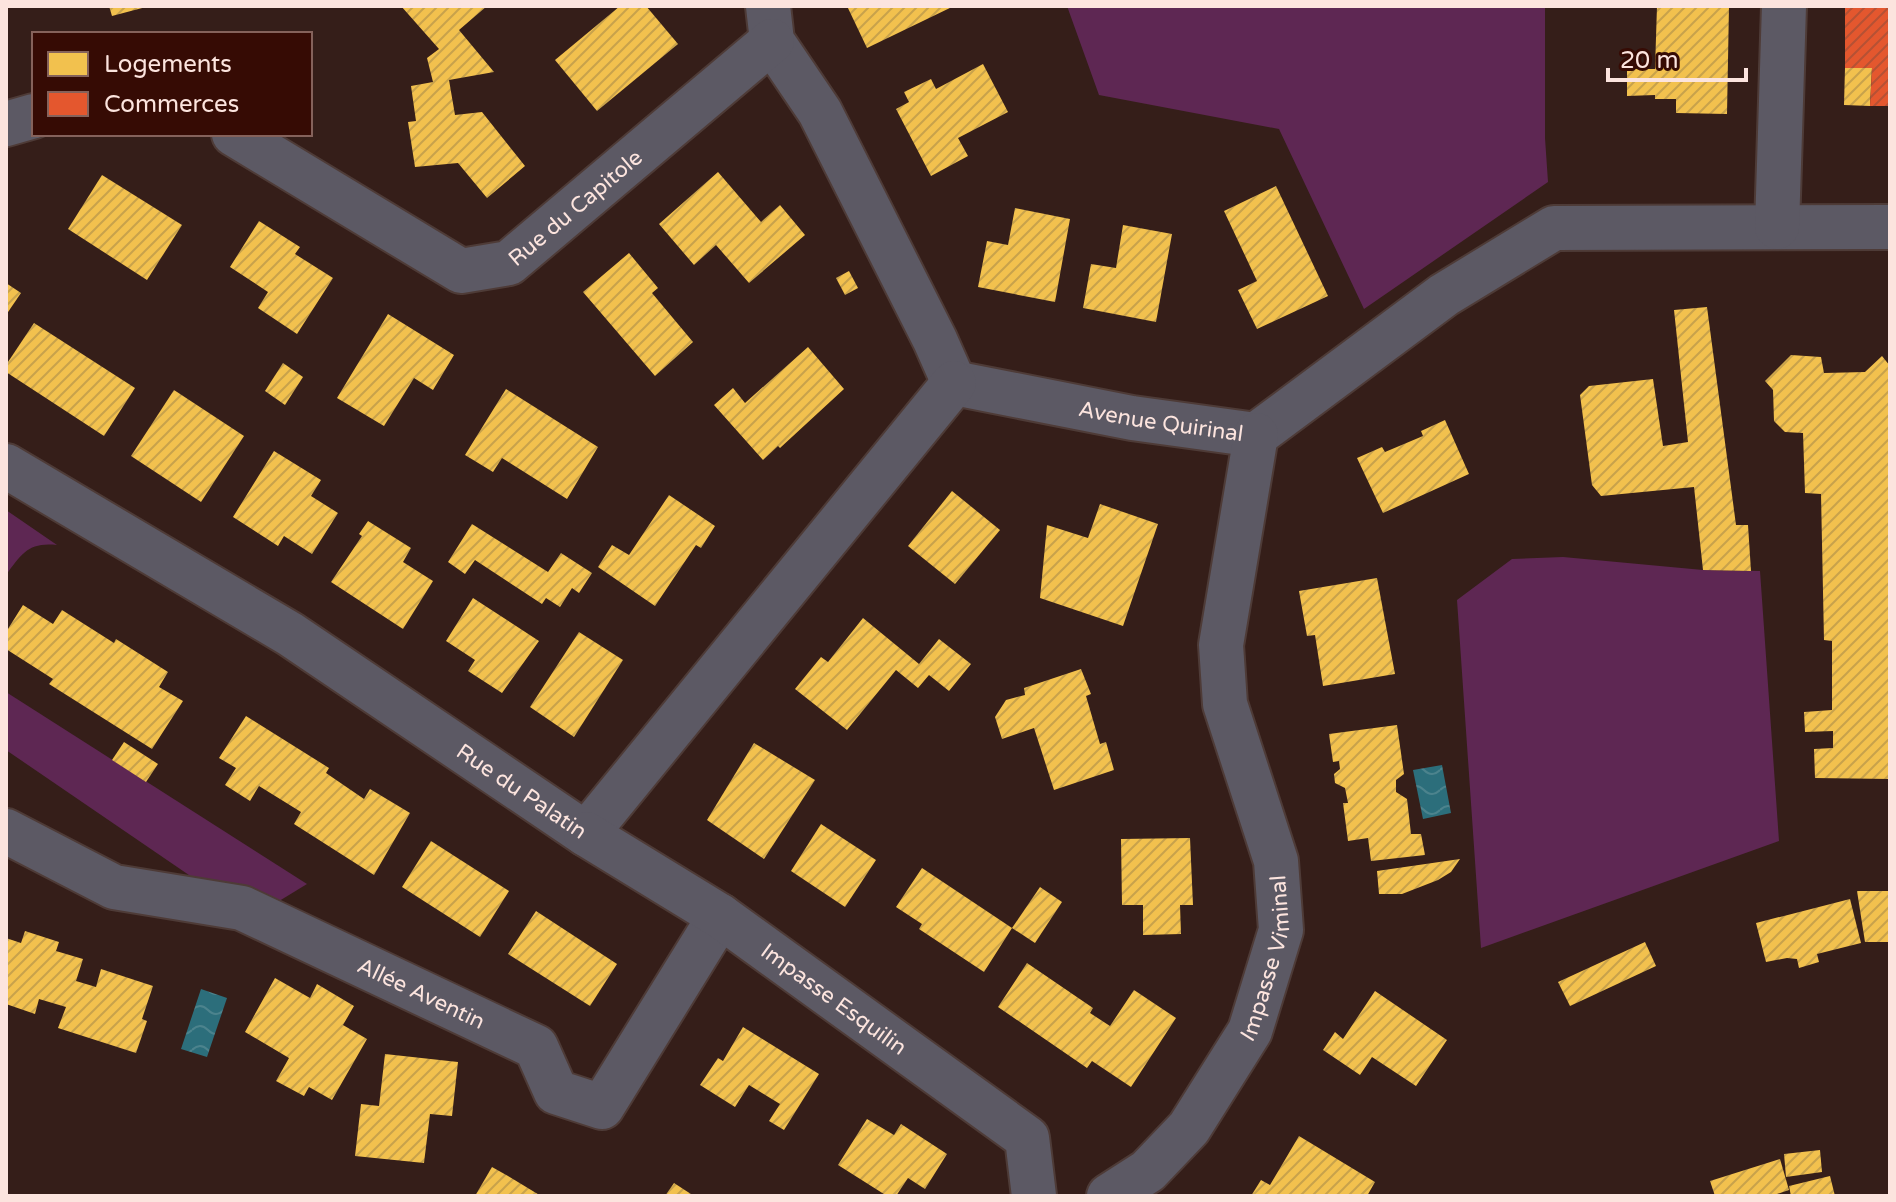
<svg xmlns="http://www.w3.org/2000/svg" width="1896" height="1202" viewBox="0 0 1896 1202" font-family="'Varela Round',sans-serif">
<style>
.grass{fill:#5e2753}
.water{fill:url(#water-waves)}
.homes{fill:url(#homes-hatch)}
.shops{fill:url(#shops-hatch)}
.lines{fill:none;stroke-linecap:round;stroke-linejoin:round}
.minor-casing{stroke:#4e3b37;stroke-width:48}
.minor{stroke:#5c5964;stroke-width:44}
.labels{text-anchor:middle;stroke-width:8;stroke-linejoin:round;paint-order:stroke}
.street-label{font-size:22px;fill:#fce4de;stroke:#360b04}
</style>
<defs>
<pattern id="water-waves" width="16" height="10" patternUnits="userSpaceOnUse" patternTransform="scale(2)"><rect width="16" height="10" fill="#2c6e7b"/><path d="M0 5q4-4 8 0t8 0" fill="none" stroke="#4c838d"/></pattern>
<pattern id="homes-hatch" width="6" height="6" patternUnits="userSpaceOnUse" patternTransform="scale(2)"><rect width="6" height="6" fill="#f2c14e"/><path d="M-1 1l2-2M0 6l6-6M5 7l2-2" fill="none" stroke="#c8a24b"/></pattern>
<pattern id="shops-hatch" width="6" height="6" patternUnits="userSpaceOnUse" patternTransform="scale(2)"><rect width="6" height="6" fill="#e4572e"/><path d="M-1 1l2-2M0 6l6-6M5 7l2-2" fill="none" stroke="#b65134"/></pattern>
</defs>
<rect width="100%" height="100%" fill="#351e19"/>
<g class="grass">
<polygon points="1067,6 1545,6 1545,138 1548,182 1364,309 1279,129 1099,95"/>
<path d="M6,510l51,35c-28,-3 -35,8 -51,30z"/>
<polygon points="1563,557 1703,570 1760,571 1779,841 1481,948 1457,600 1512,559"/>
<polygon points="6,692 307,884 271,906 205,886 6,750"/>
</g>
<g class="water">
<polygon points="1442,765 1451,813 1423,819 1413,770"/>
<polygon points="201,989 227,998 207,1057 181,1049"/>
</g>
<g class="homes">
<polygon points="109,6 146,6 146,7 112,16"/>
<polygon points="401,6 487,6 459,30 494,72 449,80 455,115 482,112 525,166 487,198 458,163 415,167 408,122 416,121 411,86 433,82 427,58 439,49"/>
<polygon points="620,6 646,6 678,44 597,111 555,60"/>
<polygon points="847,6 954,6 867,48"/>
<polygon points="1657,6 1729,6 1727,114 1676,113 1676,99 1655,99 1655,95 1627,96 1627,69 1655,69"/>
<polygon points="983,64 1008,112 958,138 968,156 931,176 896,109 909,102 904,92 931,79 936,89"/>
<polygon points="1845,68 1872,68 1870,106 1844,105"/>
<polygon points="718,172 761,222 780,205 805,235 749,283 716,245 694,265 659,224"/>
<polygon points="102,175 182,225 147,280 68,229"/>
<polygon points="1276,186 1328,296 1257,329 1238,290 1257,281 1224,211"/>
<polygon points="1015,208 1070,219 1055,302 978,287 987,241 1008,245"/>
<polygon points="259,221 300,247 295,254 333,278 297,334 258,308 268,292 230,267"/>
<polygon points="1123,225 1172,234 1156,322 1083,308 1091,264 1116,268"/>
<polygon points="629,253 658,288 652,293 693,342 655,376 583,292"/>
<polygon points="849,271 858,288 845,295 836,278"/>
<polygon points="6,283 21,293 6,315"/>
<polygon points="1707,307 1736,525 1748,525 1751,571 1703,570 1694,487 1601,496 1592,485 1580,395 1589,386 1653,379 1663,446 1688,442 1674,310"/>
<polygon points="388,314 454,355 433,390 414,378 384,426 337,398"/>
<polygon points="34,323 135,388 104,436 6,372 6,365"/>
<polygon points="808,347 844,389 780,448 778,446 763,460 714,405 733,388 745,403"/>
<polygon points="1791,355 1821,357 1824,373 1865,372 1882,356 1890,366 1890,779 1815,778 1814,749 1833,748 1833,731 1805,732 1804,712 1832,710 1832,641 1824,640 1821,494 1805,493 1803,433 1785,432 1774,421 1773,390 1765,381"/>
<polygon points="283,363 303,377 285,405 265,391"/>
<polygon points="506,389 598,447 567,499 502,458 493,472 465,455"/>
<polygon points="174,390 244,436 201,502 131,456"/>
<polygon points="1445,420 1469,474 1383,513 1357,458 1382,447 1385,452 1423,436 1421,431"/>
<polygon points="274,451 321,480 311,496 338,513 312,554 284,536 278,546 233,517"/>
<polygon points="952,491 1000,530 955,584 908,546"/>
<polygon points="669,495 715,526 701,548 696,545 655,606 598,567 612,545 629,555"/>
<polygon points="1100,504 1158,524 1123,626 1040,598 1047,525 1088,538"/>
<polygon points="368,521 411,548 403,562 433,581 403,629 331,582 362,536 359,534"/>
<polygon points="472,524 548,572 561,553 592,573 579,593 572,588 560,607 546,598 542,604 475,560 465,574 448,562"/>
<polygon points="1377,578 1395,674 1323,686 1315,635 1307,636 1299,591"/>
<polygon points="473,598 539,641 502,693 468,671 475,660 446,641"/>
<polygon points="23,605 53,624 62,610 114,643 116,639 168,672 159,687 183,701 152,749 49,684 53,679 6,649 6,632"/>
<polygon points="863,618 919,664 939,639 971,664 949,691 929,675 918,688 896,670 847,730 795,689 821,657 828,662"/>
<polygon points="579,632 623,660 574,737 530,707"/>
<polygon points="1081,669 1091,694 1086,696 1100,744 1106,742 1114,770 1054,790 1034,728 1002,739 995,717 1006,700 1025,695 1024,688"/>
<polygon points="246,716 329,768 326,773 364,799 370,789 410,813 374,875 294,824 301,812 259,786 250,801 225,785 236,768 219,758"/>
<polygon points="1397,725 1404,774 1396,780 1396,792 1407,799 1411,834 1421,834 1425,855 1371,861 1368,838 1348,841 1343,803 1348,803 1345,788 1335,783 1334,774 1340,769 1339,761 1333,762 1329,734"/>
<polygon points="124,742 158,764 146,782 112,760"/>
<polygon points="754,743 815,780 764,859 707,820"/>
<polygon points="821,824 876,860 845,907 791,871"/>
<polygon points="1190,838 1193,905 1180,905 1181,934 1143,935 1143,905 1122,905 1121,839"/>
<polygon points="431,841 509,891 480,937 402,887"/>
<polygon points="1460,859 1451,872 1438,880 1402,894 1379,894 1377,871"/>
<polygon points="922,868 1012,928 984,972 919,929 922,924 896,907"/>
<polygon points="1040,887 1062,902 1035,943 1012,928"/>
<polygon points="1857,891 1890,891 1890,942 1865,942"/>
<polygon points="1850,899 1861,943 1817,954 1819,962 1799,968 1797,959 1787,958 1766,962 1756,923"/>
<polygon points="536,911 617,964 590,1006 508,954"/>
<polygon points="25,931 59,942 56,951 83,959 76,981 96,987 101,969 153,986 142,1019 147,1021 136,1053 58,1028 66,1007 39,999 35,1014 6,1004 6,938 21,943"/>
<polygon points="1645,942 1656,966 1570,1006 1558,982"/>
<polygon points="1027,963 1093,1008 1090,1013 1110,1026 1134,990 1176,1018 1131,1087 1092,1061 1087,1068 998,1007"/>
<polygon points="275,978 310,998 317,984 354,1006 343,1025 367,1039 332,1100 309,1087 304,1096 276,1081 289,1058 245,1032"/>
<polygon points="1375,991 1447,1040 1416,1086 1372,1057 1360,1075 1323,1050 1335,1032 1343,1039"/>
<polygon points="743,1027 819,1074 784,1130 769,1121 780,1104 749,1085 735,1107 700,1085 718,1058 723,1061"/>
<polygon points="385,1054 458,1062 452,1116 430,1114 424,1163 355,1156 361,1104 379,1106"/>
<polygon points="867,1119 894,1135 901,1124 947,1154 925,1189 908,1178 896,1196 887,1196 838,1165"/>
<polygon points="1299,1136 1375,1182 1367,1196 1251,1196 1261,1180 1270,1185"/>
<polygon points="1820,1150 1822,1172 1786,1177 1784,1154"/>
<polygon points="1780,1159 1789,1190 1771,1196 1715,1196 1710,1181"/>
<polygon points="492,1167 508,1176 541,1196 475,1196"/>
<polygon points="1830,1176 1835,1196 1791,1196 1789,1186"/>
<polygon points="674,1183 694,1196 665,1196"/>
</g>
<polygon class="shops" points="1845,6 1890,6 1890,106 1870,106 1872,68 1845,68"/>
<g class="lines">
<defs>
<g id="minor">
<path id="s1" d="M768,6l4,35 48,71 115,228 19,43 178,35 124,17 188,-140 110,-67 336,-1"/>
<polyline points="6,124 34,116"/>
<path id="s2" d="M234,134l227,137 48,-8 263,-222"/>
<polyline points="1777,227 1784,6"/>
<path id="s3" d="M6,466l284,168 296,200 368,-451"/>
<path id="s4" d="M6,831l108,56 128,21 294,139 20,45 46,15 118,-191"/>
<path id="s5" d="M586,834l134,82 307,222 7,58"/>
<path id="s6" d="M1109,1196l39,-25 41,-43 61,-97 31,-101 -5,-69 -51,-157 -4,-59 35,-210"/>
</g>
</defs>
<use href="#minor" class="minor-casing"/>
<use href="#minor" class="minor"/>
</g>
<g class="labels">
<g class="street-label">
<text dy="8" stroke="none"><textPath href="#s2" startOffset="400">Rue du Capitole</textPath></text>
<text dy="8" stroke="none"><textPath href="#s1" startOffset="634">Avenue Quirinal</textPath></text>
<text dy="8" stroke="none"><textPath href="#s3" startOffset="610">Rue du Palatin</textPath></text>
<text dy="8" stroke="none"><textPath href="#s6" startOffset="296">Impasse Viminal</textPath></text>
<text dy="8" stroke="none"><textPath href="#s4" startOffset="450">Allée Aventin</textPath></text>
<text dy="8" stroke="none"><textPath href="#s5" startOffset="298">Impasse Esquilin</textPath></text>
</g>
</g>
<rect width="1896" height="1202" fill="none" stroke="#fce4de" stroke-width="16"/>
<rect x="32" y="32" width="280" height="104" fill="#360b04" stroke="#85625b" stroke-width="2"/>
<rect x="48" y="52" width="40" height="24" fill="#f2c14e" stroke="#85625b" stroke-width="2"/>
<text x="104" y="72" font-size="24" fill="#fce4de">Logements</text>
<rect x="48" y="92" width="40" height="24" fill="#e4572e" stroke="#85625b" stroke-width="2"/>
<text x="104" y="112" font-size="24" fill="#fce4de">Commerces</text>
<path d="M1608 68v12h138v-12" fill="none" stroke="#fce4de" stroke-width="4"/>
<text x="1620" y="68" font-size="24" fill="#fce4de" stroke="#360b04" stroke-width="6" paint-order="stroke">20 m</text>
</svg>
